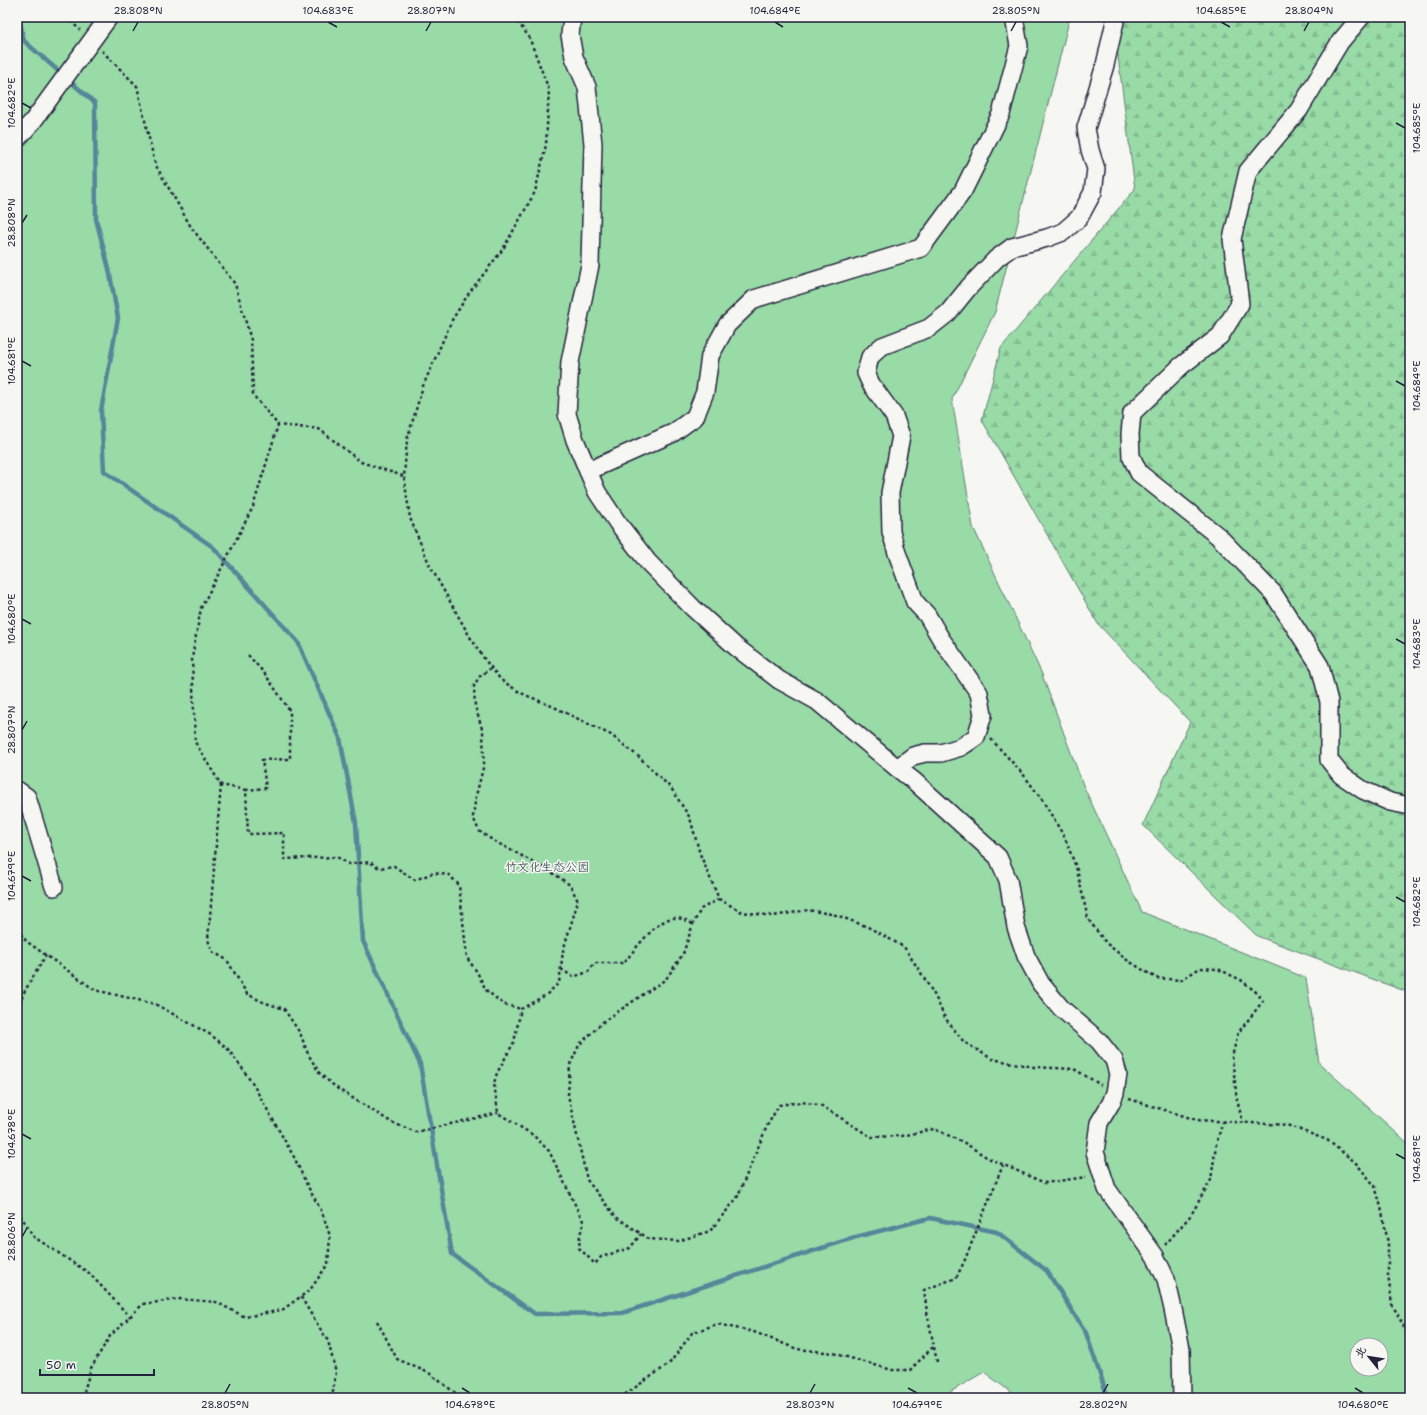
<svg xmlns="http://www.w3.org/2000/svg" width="1427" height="1415" viewBox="0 0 1427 1415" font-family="'Shantell Sans','LXGW WenKai TC',sans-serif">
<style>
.green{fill:#98dba7;stroke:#5d7e71;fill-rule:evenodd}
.forest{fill:url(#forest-firs);stroke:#5d7e71}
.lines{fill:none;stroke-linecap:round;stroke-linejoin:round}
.stream{stroke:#568699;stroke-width:4.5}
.minor-casing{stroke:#22223b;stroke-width:20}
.path{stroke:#22223b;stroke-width:2.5;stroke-dasharray:3 3;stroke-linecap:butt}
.minor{stroke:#f6f6f2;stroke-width:17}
.ticks{fill:none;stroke:#22223b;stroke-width:1.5}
.labels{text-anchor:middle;stroke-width:3;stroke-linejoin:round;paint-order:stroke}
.park-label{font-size:12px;fill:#455a5b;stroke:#f6f6f2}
.neatline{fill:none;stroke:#22223b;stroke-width:1.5}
.ticks-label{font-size:10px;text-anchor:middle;fill:#22223b}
</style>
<defs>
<pattern id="forest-firs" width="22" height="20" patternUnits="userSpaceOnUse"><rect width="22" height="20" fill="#98dba7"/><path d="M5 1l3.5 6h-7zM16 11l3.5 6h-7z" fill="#83bc91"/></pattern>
</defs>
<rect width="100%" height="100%" fill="#f6f6f2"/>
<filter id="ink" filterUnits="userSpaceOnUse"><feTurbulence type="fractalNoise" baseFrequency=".025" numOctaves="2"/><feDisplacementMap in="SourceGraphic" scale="8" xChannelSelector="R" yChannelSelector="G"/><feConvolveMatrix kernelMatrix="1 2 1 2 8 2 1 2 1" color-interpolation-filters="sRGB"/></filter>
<g filter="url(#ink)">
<path class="green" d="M17,17h1053l-75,295 -43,87 21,128 68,145 42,113 59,127 164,66 13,85 91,82v253h-391l-35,-26 -44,26h-923zM1357,1345h24v24h-24z"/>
<polygon class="forest" points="1113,17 1410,17 1410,993 1257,936 1143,825 1190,722 1098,624 982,420 1001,348 1135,189"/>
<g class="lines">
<polyline class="stream" points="19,17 24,41 95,103 96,219 109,269 118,318 101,411 104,471 213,547 298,642 340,738 356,823 363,941 420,1064 452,1254 535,1314 622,1313 856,1237 930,1218 997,1232 1047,1271 1086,1333 1108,1398"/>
<defs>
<g id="minor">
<polyline points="572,17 570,35 574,57 587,87 593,144 590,265 570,362 567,414 575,440 597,492 617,522 648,562 693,608 736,647 779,680 817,701 897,768 914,781 998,857 1008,880 1016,927 1026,956 1041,984 1061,1008 1099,1041 1114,1060 1118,1074 1115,1093 1111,1103 1099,1123 1095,1152 1107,1189 1155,1256 1166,1279 1173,1309 1181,1349 1182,1398"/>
<polyline points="1361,17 1340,42 1299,110 1248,171 1232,239 1240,304 1220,336 1181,366 1132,413 1130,434 1131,456 1139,473 1218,536 1273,593 1320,666 1329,702 1329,760 1341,775 1363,790 1390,802 1410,806"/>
<polyline points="17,139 33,121 109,17"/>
<polyline points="588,471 673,433 695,417 705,392 710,356 727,325 754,299 921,248 963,191 1001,114 1019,46 1014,17"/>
<polyline points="897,768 913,756 925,753 941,753 961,747 976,737 983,715 979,693 941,639 927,615 915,602 897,553 891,532 890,493 901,436 894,416 871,384 866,373 870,357 882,346 929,328 948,313 969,287 997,258 1012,247 1047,238 1063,232 1079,218 1093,192 1096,169 1090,150 1086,128 1105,65 1116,17"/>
<polyline points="17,790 27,797 54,887"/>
</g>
</defs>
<use href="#minor" class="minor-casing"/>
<g class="path">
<polyline points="66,17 80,30"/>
<polyline points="514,17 529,37 549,90 546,145 535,192 503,249 469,293 452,320 423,386 407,440 404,477 410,518 430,566 470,637 485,660 501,680 521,693 554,707 611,735 639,757 671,788 690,818 700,854 719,899 742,912 773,916 808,910 836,915 868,927 904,947 921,973 935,996 945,1018 964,1042 992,1059 1034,1067 1074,1069 1101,1085"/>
<polyline points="102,51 137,86 155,164 191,227 235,284 251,340 253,395 278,425"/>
<polyline points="248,655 265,674 290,711 290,759 262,760 266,788 246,790 248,834 284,833 284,859 337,857 348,864 370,862 379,868 394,866 415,880 433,873 449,875 459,885 467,958 477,972 486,990 503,1004 521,1009"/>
<polyline points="491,668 479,677 474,686 475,706 483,732 484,764 476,796 473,817 479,831 494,841 550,871 570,885 578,901 563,951 559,983 546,995 521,1009 514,1042 497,1073 494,1083 498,1113 533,1135 549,1151 584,1223 580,1234 579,1248 595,1264 601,1257 630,1248 641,1234"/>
<polyline points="991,739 1023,774 1043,801 1065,838 1077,870 1088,919 1106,943 1127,960 1156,978 1181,980 1200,968 1218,969 1241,980 1256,992 1263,1001 1238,1033 1232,1057 1237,1100 1243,1123"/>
<polyline points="221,785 208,940 213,952 227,960 247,994 263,1002 284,1009 300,1033 308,1054 320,1074 338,1089 391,1122 416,1132 498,1113"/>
<polyline points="246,790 221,785 195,742 192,658 201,608 253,507 278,425 319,429 361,462 403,476"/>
<polyline points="719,899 701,909 693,924 683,954 666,979 604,1021 579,1045 570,1065 568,1095 587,1180 616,1217 649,1239 678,1241 710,1231 737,1198 767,1126 779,1105 802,1102 822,1106 871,1137 902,1136 934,1129 963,1142 988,1158 1045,1183 1086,1177"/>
<polyline points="17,929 26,941 95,990 155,1004 211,1035 227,1048 242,1068 254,1086 294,1157 307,1185 322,1212 330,1236 328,1264 310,1290 282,1310 245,1317 216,1302 180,1299 143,1304 110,1336 91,1368 82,1398"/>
<path d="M561,969l12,8 15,-5 7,-9h29c9,-12 31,-40 45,-44 9,-3 17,1 24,5"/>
<polyline points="17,1016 23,994 46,955"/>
<polyline points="1129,1099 1197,1120 1287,1125 1327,1140 1355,1162 1375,1186 1381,1207 1388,1243 1388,1275 1392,1304 1410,1338"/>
<polyline points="17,1210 34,1237 89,1273 130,1317"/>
<polyline points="1165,1245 1191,1215 1211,1180 1216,1145 1223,1121"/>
<polyline points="301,1297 314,1319 328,1341 336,1372 332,1398"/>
<polyline points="377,1321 397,1359 429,1373 462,1398"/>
<polyline points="937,1362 927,1312 924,1290 956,1278 964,1262 1003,1165"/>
<polyline points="620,1398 669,1364 692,1333 717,1324 754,1332 797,1349 833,1353 892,1370 910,1370 934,1346"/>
</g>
<use href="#minor" class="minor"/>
</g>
</g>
<path class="ticks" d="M328,22l9,5M775,22l8,5M1221,22l9,5M133,31l5,-9M426,31l5,-9M1011,31l5,-9M1304,31l5,-9M22,103l9,5M1396,123l9,5M22,223l5,-8M22,361l9,5M1396,381l9,5M22,619l9,5M1396,639l9,5M22,730l5,-9M22,876l9,5M1396,897l9,5M22,1134l9,5M1396,1154l9,5M22,1237l5,-9M462,1388l8,5M908,1388l9,5M1355,1388l8,5M225,1393l5,-9M810,1393l5,-9M1103,1393l5,-9"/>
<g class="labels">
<g class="park-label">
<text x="547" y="871">竹文化生态公园</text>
</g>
</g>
<rect width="1427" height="1415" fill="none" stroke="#f6f6f2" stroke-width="44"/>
<g transform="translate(1369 1357) rotate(300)"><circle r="19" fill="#f6f6f2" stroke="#a1a1a9"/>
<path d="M0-3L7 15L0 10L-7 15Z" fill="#22223b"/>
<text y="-6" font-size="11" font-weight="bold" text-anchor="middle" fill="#22223b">北</text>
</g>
<path d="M40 1369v6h114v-6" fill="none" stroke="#22223b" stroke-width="2"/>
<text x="46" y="1369" font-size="12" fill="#22223b" stroke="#f6f6f2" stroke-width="3" paint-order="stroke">50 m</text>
<rect x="22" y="22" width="1383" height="1371" class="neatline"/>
<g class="ticks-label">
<text x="138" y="14">28.808°N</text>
<text x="328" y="14">104.683°E</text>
<text x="431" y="14">28.807°N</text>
<text x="775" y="14">104.684°E</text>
<text x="1016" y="14">28.805°N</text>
<text x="1221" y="14">104.685°E</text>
<text x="1309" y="14">28.804°N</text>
<text transform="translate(11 103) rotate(-90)" y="4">104.682°E</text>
<text transform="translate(1416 128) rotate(-90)" y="4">104.685°E</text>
<text transform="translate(11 223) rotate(-90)" y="4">28.808°N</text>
<text transform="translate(11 361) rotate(-90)" y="4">104.681°E</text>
<text transform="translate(1416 386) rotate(-90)" y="4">104.684°E</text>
<text transform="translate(11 619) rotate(-90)" y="4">104.680°E</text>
<text transform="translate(1416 644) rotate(-90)" y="4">104.683°E</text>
<text transform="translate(11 730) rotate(-90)" y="4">28.807°N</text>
<text transform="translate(11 876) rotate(-90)" y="4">104.679°E</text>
<text transform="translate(1416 902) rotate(-90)" y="4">104.682°E</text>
<text transform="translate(11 1134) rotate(-90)" y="4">104.678°E</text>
<text transform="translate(1416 1159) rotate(-90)" y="4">104.681°E</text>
<text transform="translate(11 1237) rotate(-90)" y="4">28.806°N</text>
<text x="225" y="1408">28.805°N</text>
<text x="470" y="1408">104.678°E</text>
<text x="810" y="1408">28.803°N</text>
<text x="917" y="1408">104.679°E</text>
<text x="1103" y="1408">28.802°N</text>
<text x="1363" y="1408">104.680°E</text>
</g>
</svg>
